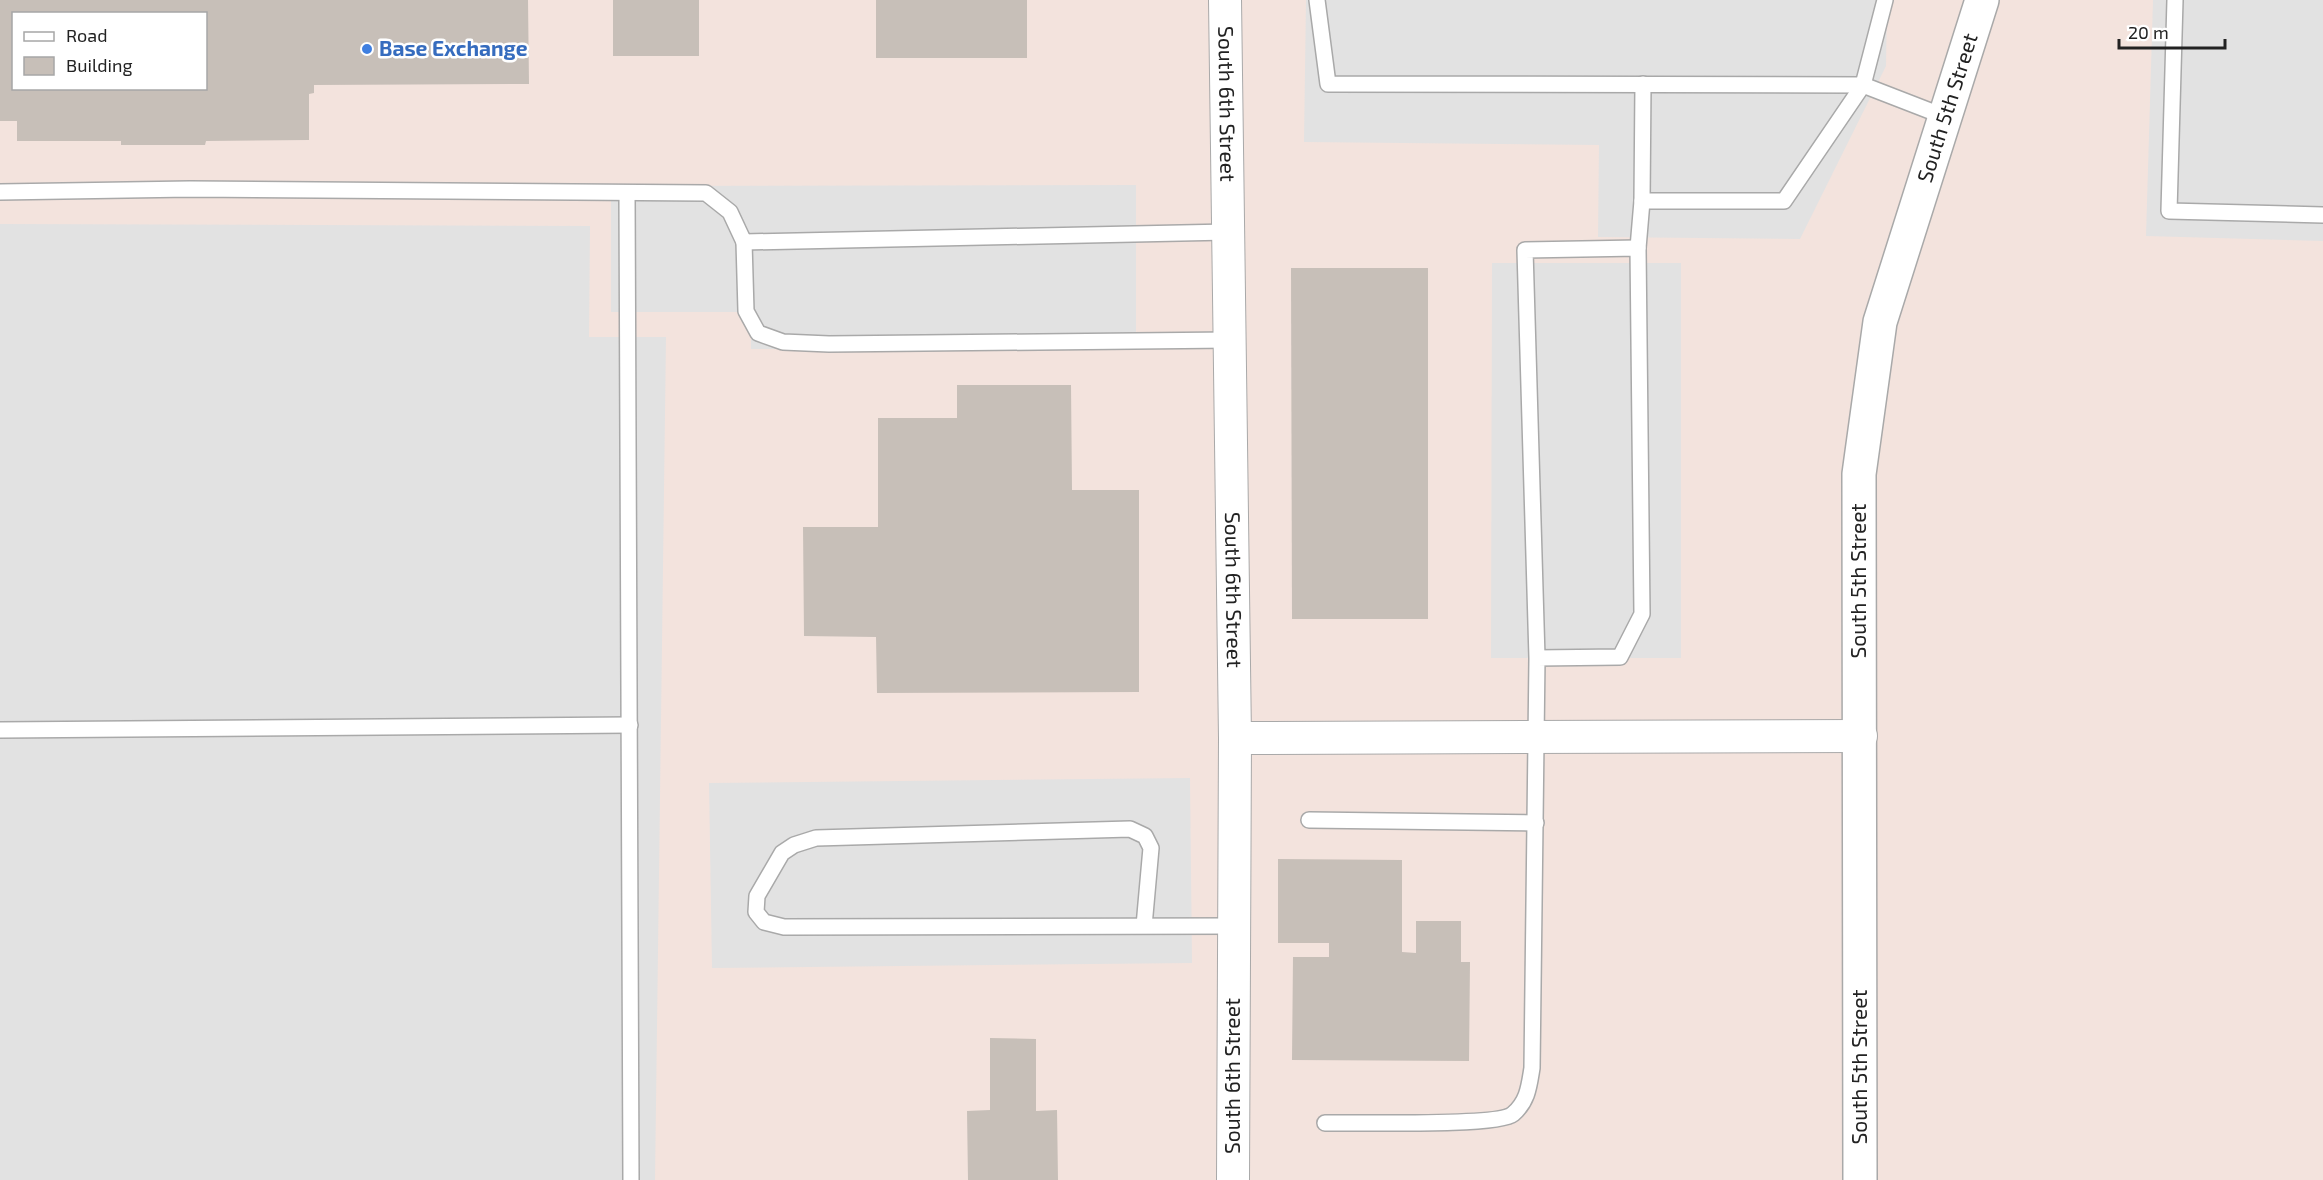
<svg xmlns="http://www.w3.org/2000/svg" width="2323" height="1180" viewBox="0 0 2323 1180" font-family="'Exo 2',sans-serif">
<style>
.military{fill:#f3e3dd;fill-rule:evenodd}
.parking{fill:#e2e2e2}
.building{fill:#c7bfb8;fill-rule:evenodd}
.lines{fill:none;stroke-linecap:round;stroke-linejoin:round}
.service-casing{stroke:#a9a9a9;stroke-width:18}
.minor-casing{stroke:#a9a9a9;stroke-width:34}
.tertiary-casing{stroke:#a9a9a9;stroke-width:36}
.service{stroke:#fff;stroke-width:15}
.minor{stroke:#fff;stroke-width:32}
.tertiary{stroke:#fff;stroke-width:33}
.shop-dot{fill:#3f7fe0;stroke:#fff;stroke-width:2}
.labels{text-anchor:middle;stroke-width:5;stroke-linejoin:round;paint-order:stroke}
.shop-label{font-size:21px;font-weight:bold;fill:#366cbe;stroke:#fff;text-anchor:start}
.street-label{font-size:21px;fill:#222;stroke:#fff}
</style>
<rect width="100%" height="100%" fill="#f2efe9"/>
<path class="military" d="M0,0h2323v1180h-2323zM14,14h192v74h-192z"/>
<g class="parking">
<polygon points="1306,0 1887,0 1886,66 1800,239 1598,237 1599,145 1304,142"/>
<polygon points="2153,0 2323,0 2323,241 2146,236"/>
<polygon points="1136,185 1136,349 751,349 751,312 611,312 611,186"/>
<polygon points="0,224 590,226 589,337 666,337 655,1180 0,1180"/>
<polygon points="1492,263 1681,263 1681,658 1491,658"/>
<polygon points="1190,778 1192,963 712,968 709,783"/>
</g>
<g class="building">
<path d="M0,0h528l1,84 -215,1v8l-5,1v46l-103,1 -1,4h-84v-4h-104v-20h-17zM14,14h192v74h-192z"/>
<rect x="613" y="0" width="86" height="56"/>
<rect x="876" y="0" width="151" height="58"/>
<polygon points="1291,268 1428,268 1428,619 1292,619"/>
<polygon points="957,385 1071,385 1072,490 1139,490 1139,692 877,693 876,637 804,636 803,527 878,527 878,418 957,418"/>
<polygon points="1278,859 1402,860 1402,952 1416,953 1416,921 1461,921 1461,962 1470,962 1469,1061 1292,1060 1293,957 1329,957 1329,943 1278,943"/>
<polygon points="990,1038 1036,1039 1036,1111 1057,1110 1058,1180 968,1180 967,1111 990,1110"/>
</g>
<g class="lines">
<defs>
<g id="service">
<polyline points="1317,0 1328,84 1863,85"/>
<polyline points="1885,0 1863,85 1943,116"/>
<polyline points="2175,0 2169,211 2323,215"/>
<polyline points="0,192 190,189 706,193 730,212 744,242 1228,232"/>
<polyline points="627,193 631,1180"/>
<polyline points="1642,201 1643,84"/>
<polyline points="744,242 746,311 758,333 783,342 829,344 1230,340"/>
<polyline points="1638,248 1642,201 1784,201 1863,85"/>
<polyline points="0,730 630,725"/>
<polyline points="1309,820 1536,823"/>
<polyline points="1144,926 1151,848 1145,836 1130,829 816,838 794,845 782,853 757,896 756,912 764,922 784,927 1233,926"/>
<path d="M1325,1123c29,-1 173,4 188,-9 15,-13 16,-28 19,-46l5,-410 -12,-408 113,-2 4,366 -22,43 -83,1"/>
</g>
<g id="minor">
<path id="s1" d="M1225,0l10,738 -2,442"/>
<polyline points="1235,738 1861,736"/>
</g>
<g id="tertiary">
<path id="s2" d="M1860,1180l-1,-706 21,-152 102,-322"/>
</g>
</defs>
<use href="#service" class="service-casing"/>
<use href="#minor" class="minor-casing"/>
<use href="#tertiary" class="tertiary-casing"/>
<use href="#service" class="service"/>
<use href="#minor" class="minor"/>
<use href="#tertiary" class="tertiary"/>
</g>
<circle class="shop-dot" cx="367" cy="49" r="6"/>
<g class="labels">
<g class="shop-label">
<text x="379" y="56">Base Exchange</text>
</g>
<g class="street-label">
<text dy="7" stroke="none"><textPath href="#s1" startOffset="104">South 6th Street</textPath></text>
<text dy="7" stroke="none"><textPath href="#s2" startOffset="1084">South 5th Street</textPath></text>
<text transform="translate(1859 581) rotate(-90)" y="7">South 5th Street</text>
<text dy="7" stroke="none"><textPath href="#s1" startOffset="590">South 6th Street</textPath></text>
<text transform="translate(1860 1067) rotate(-90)" y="7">South 5th Street</text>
<text transform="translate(1233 1076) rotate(-90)" y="7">South 6th Street</text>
</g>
</g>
<rect x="12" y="12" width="195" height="78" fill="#ffffff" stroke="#a7a7a7" stroke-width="1.5"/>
<rect x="24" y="32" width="30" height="9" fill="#ffffff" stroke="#a7a7a7" stroke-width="1.5"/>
<text x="66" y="42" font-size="18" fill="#222222">Road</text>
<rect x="24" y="57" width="30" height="18" fill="#c7bfb8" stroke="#a7a7a7" stroke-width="1.5"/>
<text x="66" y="72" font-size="18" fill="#222222">Building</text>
<path d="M2119 39v9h106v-9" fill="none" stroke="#222222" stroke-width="3"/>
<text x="2128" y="39" font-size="18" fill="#222222" stroke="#ffffff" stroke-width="4.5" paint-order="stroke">20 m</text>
</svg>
